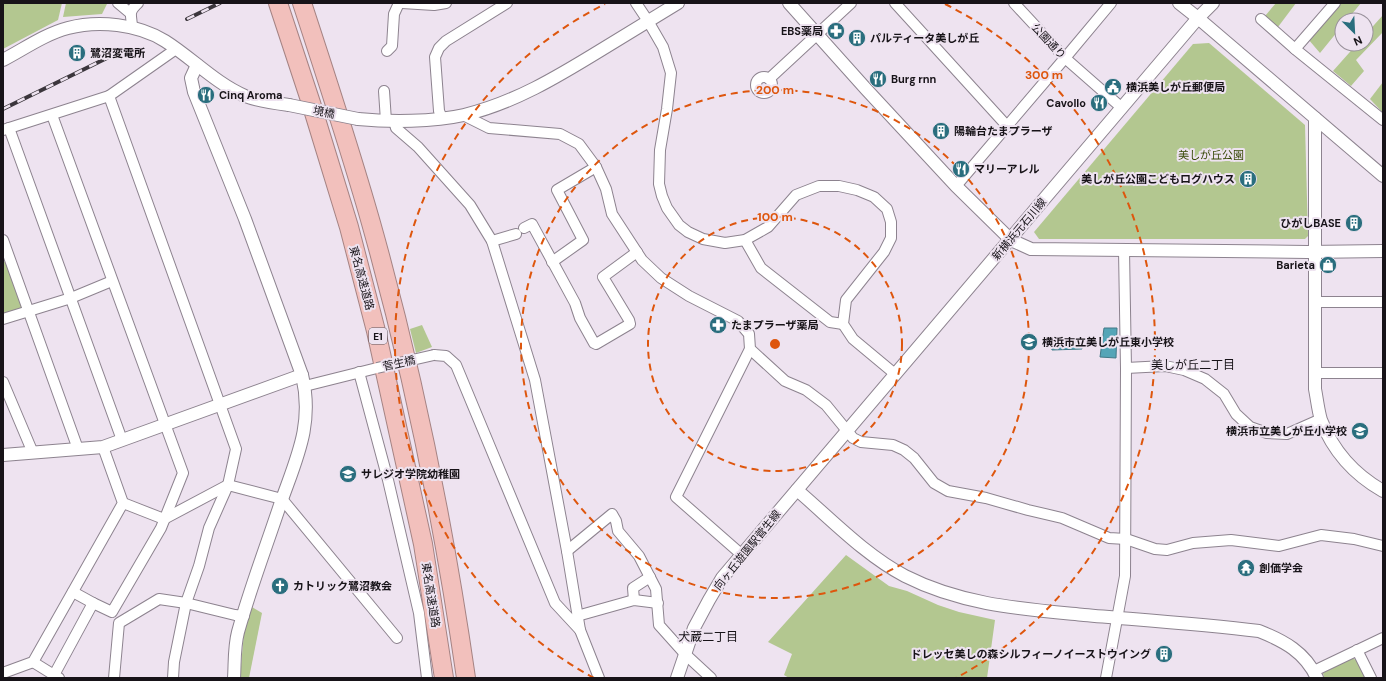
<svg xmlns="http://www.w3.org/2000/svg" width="1386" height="681" viewBox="0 0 1386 681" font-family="'DM Sans','Noto Sans JP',sans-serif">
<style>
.green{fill:#b3c790}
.water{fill:#55a5b7;stroke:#427987}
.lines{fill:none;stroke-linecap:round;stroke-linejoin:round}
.minor-casing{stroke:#8d838f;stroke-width:12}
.tertiary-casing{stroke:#8d838f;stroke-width:14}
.motorway-casing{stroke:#a58383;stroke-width:20}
.minor{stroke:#fff;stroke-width:10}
.tertiary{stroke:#fff;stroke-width:12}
.motorway{stroke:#f2c0bc;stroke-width:18}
.rail-casing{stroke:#3b363c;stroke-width:4}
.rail{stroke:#eee3f0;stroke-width:2.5;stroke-dasharray:8;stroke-linecap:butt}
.minor-bridge-casing{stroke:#8d838f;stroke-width:12;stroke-linecap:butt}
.tertiary-bridge-casing{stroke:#8d838f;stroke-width:14;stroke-linecap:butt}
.minor-bridge{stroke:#fff;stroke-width:10}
.tertiary-bridge{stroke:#fff;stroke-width:12}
.ring{fill:none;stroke:#de560d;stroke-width:2;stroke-dasharray:7 5}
.labels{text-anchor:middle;stroke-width:4;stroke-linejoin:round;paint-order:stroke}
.shield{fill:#eee3f0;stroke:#585159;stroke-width:1}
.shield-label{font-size:10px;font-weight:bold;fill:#171318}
.poi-label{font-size:11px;font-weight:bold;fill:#171318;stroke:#eee3f0;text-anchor:start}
.street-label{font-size:11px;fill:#171318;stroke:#eee3f0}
.park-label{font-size:11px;fill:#364804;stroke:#eee3f0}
.neighbourhood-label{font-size:12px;fill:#171318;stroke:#eee3f0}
.centre{fill:#de560d;stroke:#eee3f0;stroke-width:2}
.ring-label{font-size:12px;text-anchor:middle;font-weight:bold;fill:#de560d;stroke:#eee3f0;stroke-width:4;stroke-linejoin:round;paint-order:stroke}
</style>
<rect width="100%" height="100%" fill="#eee3f0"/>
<g class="green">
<polygon points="3,3 62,3 58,20 3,49"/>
<polygon points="66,3 106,3 107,4 102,14 63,17"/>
<polygon points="1276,3 1296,3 1278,27 1265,16"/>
<polygon points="1338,3 1361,3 1347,20 1342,20 1342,26 1320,53 1308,39"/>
<polygon points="1383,15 1383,32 1356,60 1364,71 1351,86 1333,71 1357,44 1366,44 1366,34"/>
<polygon points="1209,43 1305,125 1308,236 1305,239 1039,239 1034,232 1193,44"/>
<polygon points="1383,82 1383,113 1370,99"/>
<polygon points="6,261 23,306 20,311 3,316 3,262"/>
<polygon points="422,325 432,347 416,353 410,329"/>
<polygon points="846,555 889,586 907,591 938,605 959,612 995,620 987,678 789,678 784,675 792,654 768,642"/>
<polygon points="252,607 262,613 249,678 240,678 244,632"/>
<polygon points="1352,658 1356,660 1365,678 1324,678 1323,673"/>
</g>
<g class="water">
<polygon points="1104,328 1117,328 1116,358 1100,357"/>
<polygon points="1081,341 1082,349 1052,350 1051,342"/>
</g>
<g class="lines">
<defs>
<g id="minor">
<polyline points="118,3 130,13"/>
<polyline points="402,3 434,5 446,3"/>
<polyline points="636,3 648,21 663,47 671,73 667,109 660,150 659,184 662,196 667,208 679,225 688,232 703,239 725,243 745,240 768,227 796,195 819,186 839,186 857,190 874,197 887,209 891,222 891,238 884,252 846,300 843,324 853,339 895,374"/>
<polyline points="895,3 1007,126"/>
<polyline points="1014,3 1065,58 1122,108"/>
<polyline points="1261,19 1295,49 1383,120"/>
<path d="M132,28c0,-13 -5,-15 6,-25"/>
<polyline points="1295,49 1335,3"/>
<polyline points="387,51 392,46 394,14 399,3"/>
<circle cx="764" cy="85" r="8"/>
<polyline points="769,79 851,3"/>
<polyline points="384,91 386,121"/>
<polyline points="109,96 176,49"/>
<polyline points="52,115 183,473 161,528 112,612 93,603 54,675 59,678"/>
<polyline points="463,115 489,128 560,134 579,144 596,167 606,189 612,214 642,260 661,278 689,296 738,321 749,334 750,349 785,381 806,390 826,405 853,438 861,442 893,445 904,450 914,458 934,483 948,491 986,498 1028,510 1062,518 1109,538 1126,539 1155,549 1167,550 1193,543 1231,540 1279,546 1321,535 1354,539 1383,546"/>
<polyline points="442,118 439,111 435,57 439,48 446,41 507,3"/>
<polyline points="394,121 396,128 418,147 470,205 492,241 535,380 567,551 580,630 599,678"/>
<polyline points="9,128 122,440"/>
<polyline points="3,130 109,96 236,449 228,485 209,528 199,566 186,603 174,662 173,678"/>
<polyline points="956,186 1065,58 1111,3"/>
<polyline points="524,228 532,224 575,303 580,318 594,343 596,344 630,324 629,320 603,277 637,252"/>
<polyline points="3,240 78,449"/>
<polyline points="745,240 761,268 830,322 843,324"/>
<polyline points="492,241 516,234"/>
<polyline points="552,262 583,240 557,190 596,167"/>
<polyline points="1315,302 1383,302"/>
<polyline points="3,319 71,298 112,281"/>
<polyline points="434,355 446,356 456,365 555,603 580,630"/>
<polyline points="1126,368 1165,366 1184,370 1205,379 1224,394 1236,414 1250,427 1267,433 1287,434 1321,419"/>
<polyline points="359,372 388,480 419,613 427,678"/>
<polyline points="1315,373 1383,373"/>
<polyline points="3,382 33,453"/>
<polyline points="305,386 377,368"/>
<polyline points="123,503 164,519 228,485 282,499 397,638"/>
<polyline points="567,551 612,514 616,521 618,531 639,556 656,589 659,625 685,654 711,678"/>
<polyline points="741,554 676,497 750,349"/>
<polyline points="73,592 93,603"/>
<polyline points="634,600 633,588 650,577"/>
<polyline points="577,616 634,600 658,603"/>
<polyline points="1357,650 1371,678"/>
<polyline points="33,662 54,675"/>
<polyline points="1314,671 1383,638"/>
<polyline points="3,673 33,662 123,503 103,447"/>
<polyline points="114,678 119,623 159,599 186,603 235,615 244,616"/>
<polyline points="1106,678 1125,576 1126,368 1124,250"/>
</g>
<g id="tertiary">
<polyline points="789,3 866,89 956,186 1011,240 1031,249 1308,252 1383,251"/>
<polyline points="1179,3 1198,18 1383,176"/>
<path d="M3,60c21,-11 42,-26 65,-32 30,-8 70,-4 97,13 27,17 50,42 80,55 13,5 29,7 44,9"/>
<path d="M197,65l-6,13 3,14 51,127 57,156c12,50 -6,84 -22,130 -14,42 -30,84 -42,127 -4,15 -3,31 -4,46"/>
<path d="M1315,118v271c2,10 3,21 6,31 12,31 34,55 62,71"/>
<path d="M358,119c32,3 75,3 106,-4 50,-12 93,-38 137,-65 25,-15 51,-31 77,-47"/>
<polyline points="3,455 103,447 302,375"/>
<path d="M797,490c34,29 68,65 108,86 57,29 117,33 179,39 58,5 117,9 175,16 25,10 46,21 58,47"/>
<polyline points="677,678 694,628 709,600 722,578 1198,18 1213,3"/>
</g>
<g id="motorway">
<polyline points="278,3 311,103 349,227 376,331 423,544 444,678"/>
<path d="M302,3c24,73 48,146 69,220 42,149 73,302 95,455"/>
</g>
</defs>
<use href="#minor" class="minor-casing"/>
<use href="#tertiary" class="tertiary-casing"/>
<use href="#motorway" class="motorway-casing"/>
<use href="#minor" class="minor"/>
<use href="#tertiary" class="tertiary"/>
<use href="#motorway" class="motorway"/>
<defs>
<g id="rail">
<polyline points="187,19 220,3"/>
<polyline points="3,109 109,57"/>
</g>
</defs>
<use href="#rail" class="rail-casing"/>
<use href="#rail" class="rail"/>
<defs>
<polyline id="minor-bridge" points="377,368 434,355"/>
<polyline id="tertiary-bridge" points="289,105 358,119"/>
</defs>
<use href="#minor-bridge" class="minor-bridge-casing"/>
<use href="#tertiary-bridge" class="tertiary-bridge-casing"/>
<use href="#minor-bridge" class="minor-bridge"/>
<use href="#tertiary-bridge" class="tertiary-bridge"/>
</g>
<g class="ring">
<circle cx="775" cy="344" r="127"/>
<circle cx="775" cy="344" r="254"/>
<path d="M594 678A380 380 0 0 1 605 4M945 4A380 380 0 0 1 956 678"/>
</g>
<defs>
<symbol id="pharmacy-disc" viewBox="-11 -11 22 22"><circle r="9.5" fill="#2a6e7e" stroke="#eee3f0"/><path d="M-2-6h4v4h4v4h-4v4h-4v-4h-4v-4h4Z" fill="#fff"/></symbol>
<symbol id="building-disc" viewBox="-11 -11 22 22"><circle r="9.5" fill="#2a6e7e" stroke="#eee3f0"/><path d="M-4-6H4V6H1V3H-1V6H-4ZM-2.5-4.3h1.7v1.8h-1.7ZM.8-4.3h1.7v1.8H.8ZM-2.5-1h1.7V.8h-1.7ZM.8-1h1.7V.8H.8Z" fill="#fff"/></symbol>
<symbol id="restaurant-disc" viewBox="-11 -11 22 22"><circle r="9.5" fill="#2a6e7e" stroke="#eee3f0"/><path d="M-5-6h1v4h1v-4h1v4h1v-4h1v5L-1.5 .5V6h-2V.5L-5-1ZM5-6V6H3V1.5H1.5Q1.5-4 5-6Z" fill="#fff"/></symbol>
<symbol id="civic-disc" viewBox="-11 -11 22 22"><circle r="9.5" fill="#2a6e7e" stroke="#eee3f0"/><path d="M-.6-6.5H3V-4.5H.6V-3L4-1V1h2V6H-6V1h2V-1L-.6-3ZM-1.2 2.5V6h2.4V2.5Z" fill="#fff"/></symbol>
<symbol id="shop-disc" viewBox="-11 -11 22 22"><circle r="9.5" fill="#2a6e7e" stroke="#eee3f0"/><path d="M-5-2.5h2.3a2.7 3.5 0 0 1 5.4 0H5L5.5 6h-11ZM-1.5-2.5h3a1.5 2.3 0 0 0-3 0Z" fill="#fff"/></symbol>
<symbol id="school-disc" viewBox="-11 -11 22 22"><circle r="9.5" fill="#2a6e7e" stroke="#eee3f0"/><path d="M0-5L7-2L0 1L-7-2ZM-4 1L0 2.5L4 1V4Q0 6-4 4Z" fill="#fff"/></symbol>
<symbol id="temple-disc" viewBox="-11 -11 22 22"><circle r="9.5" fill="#2a6e7e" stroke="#eee3f0"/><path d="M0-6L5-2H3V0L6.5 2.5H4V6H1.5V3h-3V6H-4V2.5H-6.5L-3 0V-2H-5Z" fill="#fff"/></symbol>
<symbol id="church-disc" viewBox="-11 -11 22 22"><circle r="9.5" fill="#2a6e7e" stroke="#eee3f0"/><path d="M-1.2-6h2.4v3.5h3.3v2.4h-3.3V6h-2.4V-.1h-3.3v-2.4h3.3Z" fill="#fff"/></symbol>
</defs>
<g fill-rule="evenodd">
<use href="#pharmacy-disc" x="826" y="21" width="20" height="20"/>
<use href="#building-disc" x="847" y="28" width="20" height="20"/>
<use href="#building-disc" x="67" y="43" width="20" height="20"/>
<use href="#restaurant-disc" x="868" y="69" width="20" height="20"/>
<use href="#civic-disc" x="1103" y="77" width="20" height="20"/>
<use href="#restaurant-disc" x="196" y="85" width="20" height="20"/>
<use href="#restaurant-disc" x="1089" y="93" width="20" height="20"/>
<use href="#building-disc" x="931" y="121" width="20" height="20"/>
<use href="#restaurant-disc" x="951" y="159" width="20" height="20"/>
<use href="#building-disc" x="1238" y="169" width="20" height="20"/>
<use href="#building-disc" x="1344" y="213" width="20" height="20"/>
<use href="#shop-disc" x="1318" y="255" width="20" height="20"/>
<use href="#pharmacy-disc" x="708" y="315" width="20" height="20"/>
<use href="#school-disc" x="1019" y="332" width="20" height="20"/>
<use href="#school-disc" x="1350" y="421" width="20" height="20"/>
<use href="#school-disc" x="338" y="464" width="20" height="20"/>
<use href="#temple-disc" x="1236" y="558" width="20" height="20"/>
<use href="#church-disc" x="270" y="576" width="20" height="20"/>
<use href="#building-disc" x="1154" y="644" width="20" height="20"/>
</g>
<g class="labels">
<rect class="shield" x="369" y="328" width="18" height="16" rx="3"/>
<g class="shield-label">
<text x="378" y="340">E1</text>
</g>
<g class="poi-label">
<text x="823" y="35" text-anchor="end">EBS薬局</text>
<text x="870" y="42">パルティータ美しが丘</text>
<text x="90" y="57">鷺沼変電所</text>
<text x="891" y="83">Burg rnn</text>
<text x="1126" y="91">横浜美しが丘郵便局</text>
<text x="219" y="99">Cinq Aroma</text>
<text x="1086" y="107" text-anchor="end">Cavollo</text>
<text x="954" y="135">陽輪台たまプラーザ</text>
<text x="974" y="173">マリーアレル</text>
<text x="1235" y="183" text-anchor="end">美しが丘公園こどもログハウス</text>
<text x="1341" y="227" text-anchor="end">ひがしBASE</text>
<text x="1315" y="269" text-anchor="end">Barieta</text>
<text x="731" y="329">たまプラーザ薬局</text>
<text x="1042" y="346">横浜市立美しが丘東小学校</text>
<text x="1347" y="435" text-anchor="end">横浜市立美しが丘小学校</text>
<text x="361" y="478">サレジオ学院幼稚園</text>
<text x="1259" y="572">創価学会</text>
<text x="293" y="590">カトリック鷺沼教会</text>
<text x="1151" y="658" text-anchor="end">ドレッセ美しの森シルフィーノイーストウイング</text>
</g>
<g class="street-label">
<text transform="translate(1049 41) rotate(47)" y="4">公園通り</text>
<text transform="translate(324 112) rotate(11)" y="4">境橋</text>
<text transform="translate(1019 229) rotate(-50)" y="4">新横浜元石川線</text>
<text transform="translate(362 278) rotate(75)" y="4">東名高速道路</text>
<text transform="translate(399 363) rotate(-13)" y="4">菅生橋</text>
<text transform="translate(747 550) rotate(-51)" y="4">向ヶ丘遊園駅菅生線</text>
<text transform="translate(431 595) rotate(81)" y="4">東名高速道路</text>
</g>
<g class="park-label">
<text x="1211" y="159">美しが丘公園</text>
</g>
<g class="neighbourhood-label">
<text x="1193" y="369">美しが丘二丁目</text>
<text x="708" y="641">犬蔵二丁目</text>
</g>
</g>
<circle cx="775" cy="344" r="6" class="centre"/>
<g class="ring-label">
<text x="1044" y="79">300 m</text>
<text x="775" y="94">200 m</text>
<text x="775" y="221">100 m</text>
</g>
<rect width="1386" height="681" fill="none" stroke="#171318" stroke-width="8"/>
<g transform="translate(1354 32) rotate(156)"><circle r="19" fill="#eee3f0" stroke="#98909a"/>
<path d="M0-3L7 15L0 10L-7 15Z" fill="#2a6e7e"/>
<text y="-6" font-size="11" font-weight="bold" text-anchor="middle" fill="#171318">N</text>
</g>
</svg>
